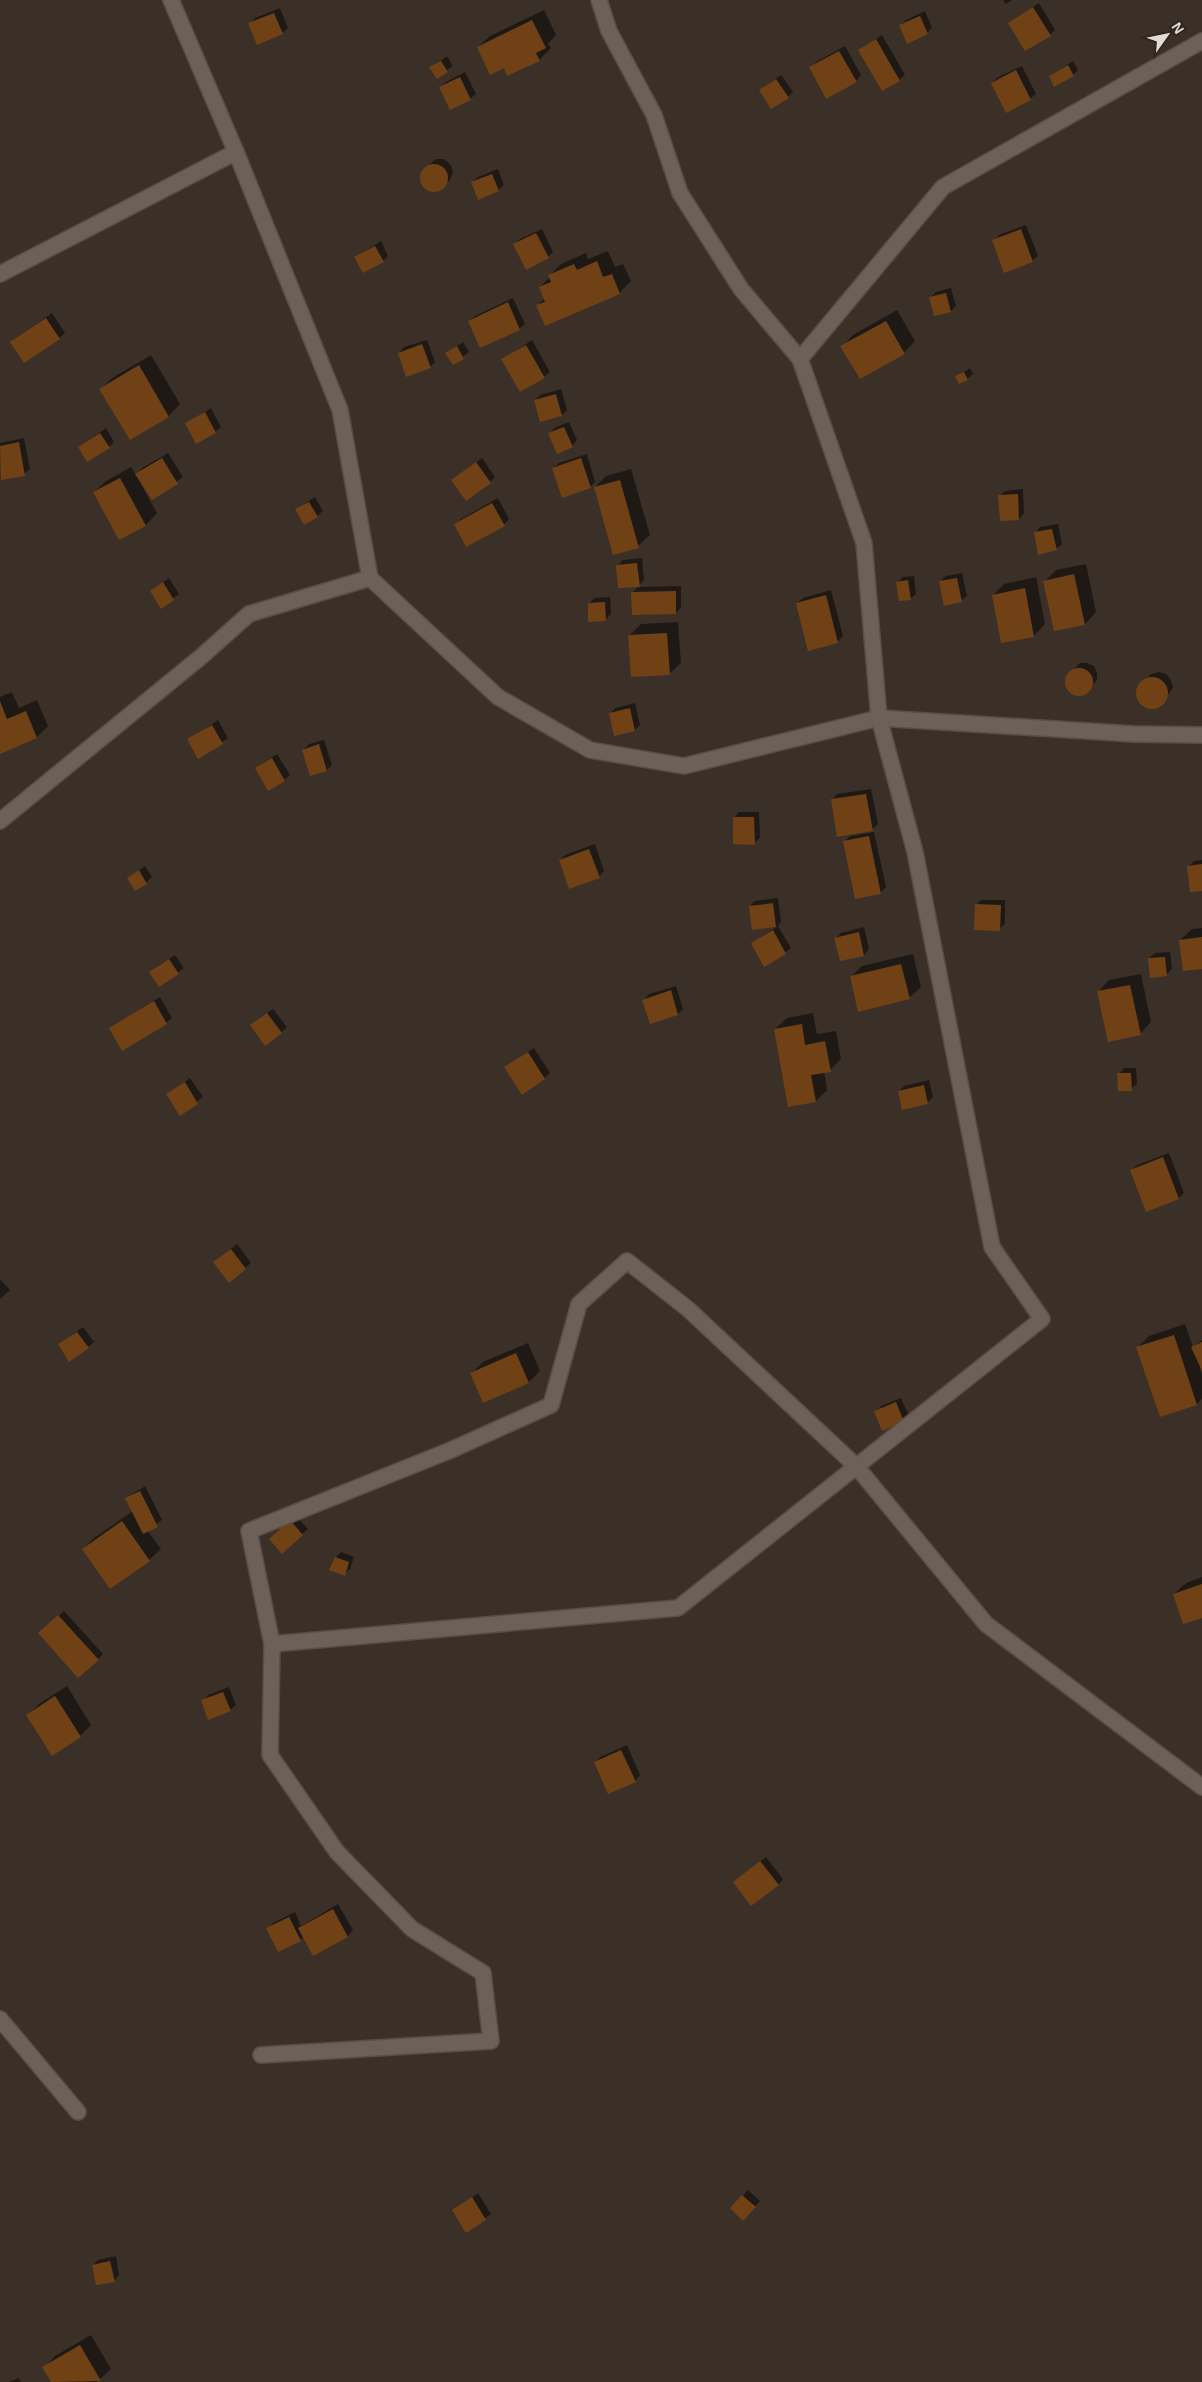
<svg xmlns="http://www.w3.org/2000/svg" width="1202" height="2382" viewBox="0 0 1202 2382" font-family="Helvetica,sans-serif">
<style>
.shadow{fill:#0007}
.building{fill:#714116}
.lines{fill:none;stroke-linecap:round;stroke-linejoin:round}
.street-casing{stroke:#574e48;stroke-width:18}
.street{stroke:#6c6057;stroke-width:15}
</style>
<rect width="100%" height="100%" fill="#3a3028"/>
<g class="shadow">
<polygon points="1003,0 1012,0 1006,4"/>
<polygon points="1039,3 1055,30 1050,35 1010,23"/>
<polygon points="280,8 288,28 282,33 250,24 255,18"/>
<polygon points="544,10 556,35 548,44 551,48 539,60 505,66 478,47 490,36"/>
<polygon points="925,11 932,28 927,33 900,25 906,20"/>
<polygon points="882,35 905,75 899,80 860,50"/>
<polygon points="845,46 861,75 856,81 811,67 816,62"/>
<polygon points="447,56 453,66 437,77 431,68"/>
<polygon points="1073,61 1078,70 1073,75 1050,76"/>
<polygon points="1022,66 1036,94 1030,99 992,83 998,77"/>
<polygon points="465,72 476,94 470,99 440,87 446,82"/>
<polygon points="781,75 793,92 788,97 760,90"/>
<polygon points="436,159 444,159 451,165 453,173 450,180 444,186 437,190 429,190 423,185 421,178 424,169"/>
<polygon points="498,169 504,185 498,190 472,183 478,177"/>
<polygon points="1026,225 1038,256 1032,261 994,241 999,235"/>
<polygon points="542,229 553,252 548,257 515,244 520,239"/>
<polygon points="381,241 388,256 383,261 356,257"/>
<polygon points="608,251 615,267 623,264 631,281 619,293 545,325 537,306 545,298 540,287 550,277 550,275 561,264 586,253 588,259"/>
<polygon points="951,288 956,306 951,311 931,297 936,292"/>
<polygon points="513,298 525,324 519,329 469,321 475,316"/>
<polygon points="897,310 915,341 904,353 842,347 853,335"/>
<polygon points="52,313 65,333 59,338 11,342"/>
<polygon points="427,340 435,362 430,367 399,353 404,347"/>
<polygon points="532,340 550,372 544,377 503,359"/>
<polygon points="463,342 469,352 453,364 447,353"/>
<polygon points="151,355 180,404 169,416 130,438 101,389 112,378"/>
<polygon points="970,368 973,374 967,379 957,377"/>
<polygon points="561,389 567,410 562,415 535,400 540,395"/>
<polygon points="211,408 221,427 215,432 187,423"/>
<polygon points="569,422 577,440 572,446 549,434 554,428"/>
<polygon points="106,428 114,442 109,447 79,447"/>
<polygon points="24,438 30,469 24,474 2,478 0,443"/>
<polygon points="168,453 183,477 152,498 143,483 141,484 157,513 146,525 120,539 94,492 106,481 131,467 136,475 142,468"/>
<polygon points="587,454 595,482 590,487 553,468 559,463"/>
<polygon points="482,458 495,477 490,482 453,480"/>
<polygon points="631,469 650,535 638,546 595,487 606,476"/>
<polygon points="1023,489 1024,513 1019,519 1000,496 1005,491"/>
<polygon points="315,497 323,511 317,516 297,509"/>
<polygon points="498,498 509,519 504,525 455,524 461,519"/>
<polygon points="1058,524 1062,544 1057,549 1039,553 1035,533 1040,527"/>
<polygon points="642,558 644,580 639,585 618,565 623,560"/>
<polygon points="1086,564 1096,612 1085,624 1055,630 1045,581 1056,570"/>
<polygon points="962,573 967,596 961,601 940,581 946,576"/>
<polygon points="914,576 916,594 910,599 898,582 903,577"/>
<polygon points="1036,577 1045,624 1034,636 993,595 1004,584"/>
<polygon points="169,578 179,594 161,607 151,591"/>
<polygon points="681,586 681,607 676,613 632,593 638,587"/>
<polygon points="831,590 843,636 838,641 809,649 797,603 803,598"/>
<polygon points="610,597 611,614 605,620 589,604 594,598"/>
<polygon points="678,622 681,663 669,674 629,636 641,624"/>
<polygon points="1080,663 1087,663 1094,666 1097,673 1097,680 1085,693 1076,694 1068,689 1065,682 1068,675"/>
<polygon points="1159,672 1166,674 1171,680 1173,688 1160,705 1147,706 1141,702 1138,694 1139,686 1151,674"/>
<polygon points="12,692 19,708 37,700 48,726 37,737 0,752 0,697"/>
<polygon points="635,703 640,725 635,730 610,713 616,708"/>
<polygon points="218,720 228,738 199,757 189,740"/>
<polygon points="324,740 332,765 327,770 304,750 309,744"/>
<polygon points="277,754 290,775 284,780 256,768"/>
<polygon points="871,789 878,824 872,830 832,800 837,794"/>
<polygon points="739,812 759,812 760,838 754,843 734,818"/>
<polygon points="874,832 886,887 880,893 844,842 850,836"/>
<polygon points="595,844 604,871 599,877 560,860 565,855"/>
<polygon points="1202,860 1202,890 1189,866 1194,861"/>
<polygon points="145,866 152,877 146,883 128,878"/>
<polygon points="778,898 781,921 778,926 753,929 750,906 755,901"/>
<polygon points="981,900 1005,900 1005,924 999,929 976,905"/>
<polygon points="778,926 791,948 785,953 752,943"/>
<polygon points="864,927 869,949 864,955 836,938 841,933"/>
<polygon points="1202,928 1202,967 1180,940 1192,929"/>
<polygon points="1170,952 1172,969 1166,975 1149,958 1155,953"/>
<polygon points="913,954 921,987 909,998 851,977 862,966"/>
<polygon points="175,955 184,968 160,986 156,967"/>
<polygon points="1141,974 1151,1022 1140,1034 1098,992 1109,980"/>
<polygon points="676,986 683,1009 678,1014 644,1000 649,994"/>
<polygon points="160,997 172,1018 166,1023 111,1028"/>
<polygon points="273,1009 287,1027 281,1033 257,1020"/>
<polygon points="813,1013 817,1034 836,1031 841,1059 830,1070 824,1071 827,1090 816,1101 775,1029 787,1018"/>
<polygon points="534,1048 550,1073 545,1078 506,1067"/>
<polygon points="1124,1068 1136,1068 1137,1084 1131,1089 1119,1074"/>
<polygon points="190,1078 203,1097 180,1114 168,1095"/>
<polygon points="929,1080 933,1097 928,1102 903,1109 899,1091 904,1086"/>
<polygon points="1169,1153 1184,1193 1179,1198 1147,1211 1132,1170 1137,1165"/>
<polygon points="237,1244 251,1263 245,1268 214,1262"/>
<polygon points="0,1279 10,1290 0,1299"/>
<polygon points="1185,1324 1193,1347 1202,1340 1202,1367 1200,1368 1202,1374 1202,1399 1197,1404 1160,1416 1138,1347 1149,1336"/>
<polygon points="83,1327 94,1342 88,1347 59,1345"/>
<polygon points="528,1343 540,1371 529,1382 484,1401 472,1373 483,1362"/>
<polygon points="901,1398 909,1416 903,1421 876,1411 881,1406"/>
<polygon points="145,1486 162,1520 147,1530 161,1549 149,1560 83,1549 94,1538 133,1511 126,1498"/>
<polygon points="296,1516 308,1529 282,1552 271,1539"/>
<polygon points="341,1552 354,1557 350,1569 344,1574 336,1557"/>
<polygon points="1202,1577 1202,1616 1174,1594 1186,1583"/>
<polygon points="64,1611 103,1654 98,1659 45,1627"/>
<polygon points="67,1686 91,1725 80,1736 28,1715 39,1704"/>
<polygon points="229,1687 236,1705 230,1710 203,1701 208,1695"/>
<polygon points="627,1745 640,1775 635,1781 595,1763 600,1757"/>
<polygon points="766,1857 783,1879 778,1885 734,1882"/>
<polygon points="338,1904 353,1930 348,1936 314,1954 304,1936 300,1940 268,1928 273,1923 295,1912 301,1926"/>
<polygon points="748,2190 760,2201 743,2219 732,2208"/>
<polygon points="478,2193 491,2214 467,2231 454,2211"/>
<polygon points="116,2256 119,2275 114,2281 93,2265 98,2260"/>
<polygon points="91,2335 111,2369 97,2382 52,2382 44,2368 55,2356"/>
<polygon points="19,2378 21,2382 8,2382"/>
</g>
<g class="building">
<polygon points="1033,7 1051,36 1025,51 1008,23"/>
<polygon points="274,13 283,34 257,45 248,23"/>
<polygon points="920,16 928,34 907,44 899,25"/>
<polygon points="532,20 546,48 536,53 540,61 507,76 504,68 490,75 477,47"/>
<polygon points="876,39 900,81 882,91 858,50"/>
<polygon points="839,51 857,82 826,99 809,67"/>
<polygon points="441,61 448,72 437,79 429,67"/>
<polygon points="1068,65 1074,76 1054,87 1049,76"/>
<polygon points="1016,70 1031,100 1006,113 991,83"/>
<polygon points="460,77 471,100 450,110 439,87"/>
<polygon points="776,79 789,98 771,109 759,90"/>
<circle cx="434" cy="178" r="14"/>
<polygon points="492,174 499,191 478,200 471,182"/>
<polygon points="1021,229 1033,262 1004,273 992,240"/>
<polygon points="536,233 549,258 526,270 513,244"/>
<polygon points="375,246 384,262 363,273 354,257"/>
<polygon points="597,261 603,277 612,274 620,294 545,326 536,305 545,302 539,287 551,282 548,275 574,264 577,270"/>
<polygon points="946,293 951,312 934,316 929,297"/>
<polygon points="508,302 520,330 480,348 468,321"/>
<polygon points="46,318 60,339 24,363 10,342"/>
<polygon points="886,321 905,354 860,379 840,346"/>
<polygon points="422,344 431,368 406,377 398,353"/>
<polygon points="526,345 545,378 520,392 501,359"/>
<polygon points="457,346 464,359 453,365 445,353"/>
<polygon points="139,365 169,417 130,440 99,389"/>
<polygon points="964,372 968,380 959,384 955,376"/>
<polygon points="556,394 562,416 540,422 534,400"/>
<polygon points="205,412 216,433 196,444 185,423"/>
<polygon points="564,427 573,447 557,454 548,433"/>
<polygon points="100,433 110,448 87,462 78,447"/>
<polygon points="19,442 25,476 1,480 0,446"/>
<polygon points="162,458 178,484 152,500 135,474"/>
<polygon points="581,458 591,488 562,498 552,468"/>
<polygon points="476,462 491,483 466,501 451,480"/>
<polygon points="120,478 146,526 119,540 93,492"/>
<polygon points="620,480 639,548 613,555 594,487"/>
<polygon points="1018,494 1019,520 1000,521 998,495"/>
<polygon points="309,502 318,517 304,525 295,509"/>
<polygon points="492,503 505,526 466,547 454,524"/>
<polygon points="1052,529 1057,550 1038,555 1034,532"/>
<polygon points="637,563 640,587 618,588 616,565"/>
<polygon points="1074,574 1085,625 1054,631 1043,581"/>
<polygon points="957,578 962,602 944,606 939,581"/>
<polygon points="908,580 911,600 899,601 896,582"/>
<polygon points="163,582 174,600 161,609 150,591"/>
<polygon points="1025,588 1034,637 1001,643 992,595"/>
<polygon points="676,591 676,614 632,615 631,592"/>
<polygon points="826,595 838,643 808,651 796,603"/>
<polygon points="605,602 606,621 588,622 588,603"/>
<polygon points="667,633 670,675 631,677 628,635"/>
<circle cx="1079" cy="682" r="14"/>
<circle cx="1152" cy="693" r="16"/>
<polygon points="0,701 7,719 26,711 37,738 0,754"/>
<polygon points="630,708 635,731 614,736 609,713"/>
<polygon points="212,725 223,744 198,759 187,739"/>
<polygon points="319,744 327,771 310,776 302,750"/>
<polygon points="272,758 285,781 268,791 255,768"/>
<polygon points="866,794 873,831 837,837 831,799"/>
<polygon points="733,817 754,817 755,845 733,844"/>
<polygon points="869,836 881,894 855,899 843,841"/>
<polygon points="589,849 600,878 569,889 559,860"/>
<polygon points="1202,864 1202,891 1190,892 1187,866"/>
<polygon points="139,870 147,884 135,891 127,878"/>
<polygon points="773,903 776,927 752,930 749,906"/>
<polygon points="975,904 1001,905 1000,931 974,930"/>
<polygon points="773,930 786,954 764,967 751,943"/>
<polygon points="859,932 864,956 840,961 834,938"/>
<polygon points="1202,937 1202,969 1183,971 1179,940"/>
<polygon points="1165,957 1167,976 1150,978 1148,958"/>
<polygon points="169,959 179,974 159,987 149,972"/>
<polygon points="901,964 910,999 858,1012 850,976"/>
<polygon points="1130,985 1141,1035 1108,1042 1097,991"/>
<polygon points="671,990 678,1015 650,1024 642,1000"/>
<polygon points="154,1001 167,1024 122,1051 109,1028"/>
<polygon points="267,1013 282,1033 265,1046 250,1025"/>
<polygon points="802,1024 805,1045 825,1041 831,1072 811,1075 816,1102 788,1107 774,1029"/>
<polygon points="528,1052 545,1079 522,1095 504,1067"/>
<polygon points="1117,1073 1131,1073 1132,1091 1118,1091"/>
<polygon points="185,1082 198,1104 180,1116 166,1094"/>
<polygon points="924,1085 928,1104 902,1110 898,1091"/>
<polygon points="1163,1157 1179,1199 1146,1212 1130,1170"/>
<polygon points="231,1249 246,1269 229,1283 213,1262"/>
<polygon points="77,1332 89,1348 69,1362 58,1344"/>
<polygon points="1174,1335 1197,1405 1160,1417 1136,1347"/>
<polygon points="1202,1342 1202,1371 1191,1347"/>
<polygon points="516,1353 529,1383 483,1403 470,1373"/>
<polygon points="896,1402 904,1422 882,1431 874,1411"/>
<polygon points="140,1491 158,1527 143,1534 125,1498"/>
<polygon points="290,1520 303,1535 282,1554 269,1539"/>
<polygon points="122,1521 150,1561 110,1589 82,1549"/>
<polygon points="335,1557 349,1562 345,1576 329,1570"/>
<polygon points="1202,1584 1202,1618 1183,1624 1173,1594"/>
<polygon points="58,1615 99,1660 78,1678 38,1633"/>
<polygon points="223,1692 231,1711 208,1720 201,1700"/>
<polygon points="55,1696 81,1737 52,1756 26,1715"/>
<polygon points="621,1750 636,1782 608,1794 594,1762"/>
<polygon points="760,1861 779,1885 751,1906 733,1882"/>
<polygon points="333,1909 348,1937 313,1956 298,1928"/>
<polygon points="289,1917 301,1941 278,1952 266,1928"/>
<polygon points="742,2195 756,2207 743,2221 730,2208"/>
<polygon points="472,2197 486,2220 466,2233 452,2210"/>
<polygon points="110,2261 115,2282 96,2285 92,2265"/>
<polygon points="80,2345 101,2381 51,2382 42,2367"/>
</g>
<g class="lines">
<defs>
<g id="street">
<polyline points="171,0 236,152 340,410 370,578"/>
<polyline points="0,274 236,152"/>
<polyline points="800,359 943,187 1202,41"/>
<polyline points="0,821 202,656 249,614 370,578 498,697 590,750 684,766 879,718 1134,734 1202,735"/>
<polyline points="272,1644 678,1608 1042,1319 992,1247 915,852 879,718 864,543 800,359 741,289 680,193 654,115 609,31 599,0"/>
<polyline points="0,2019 78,2112"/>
<polyline points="261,2055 491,2041 483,1973 412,1929 337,1852 270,1755 272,1644 249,1531 451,1450 551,1405 579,1304 627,1261 688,1309 856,1466 986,1624 1202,1787"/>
</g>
</defs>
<use href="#street" class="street-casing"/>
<use href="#street" class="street"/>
</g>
<g transform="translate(1167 35) rotate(57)" stroke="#30261e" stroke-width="4" paint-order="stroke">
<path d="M0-4L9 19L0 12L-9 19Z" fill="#e1dad5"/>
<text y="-8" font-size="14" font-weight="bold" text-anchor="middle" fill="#e1dad5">N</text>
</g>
</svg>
